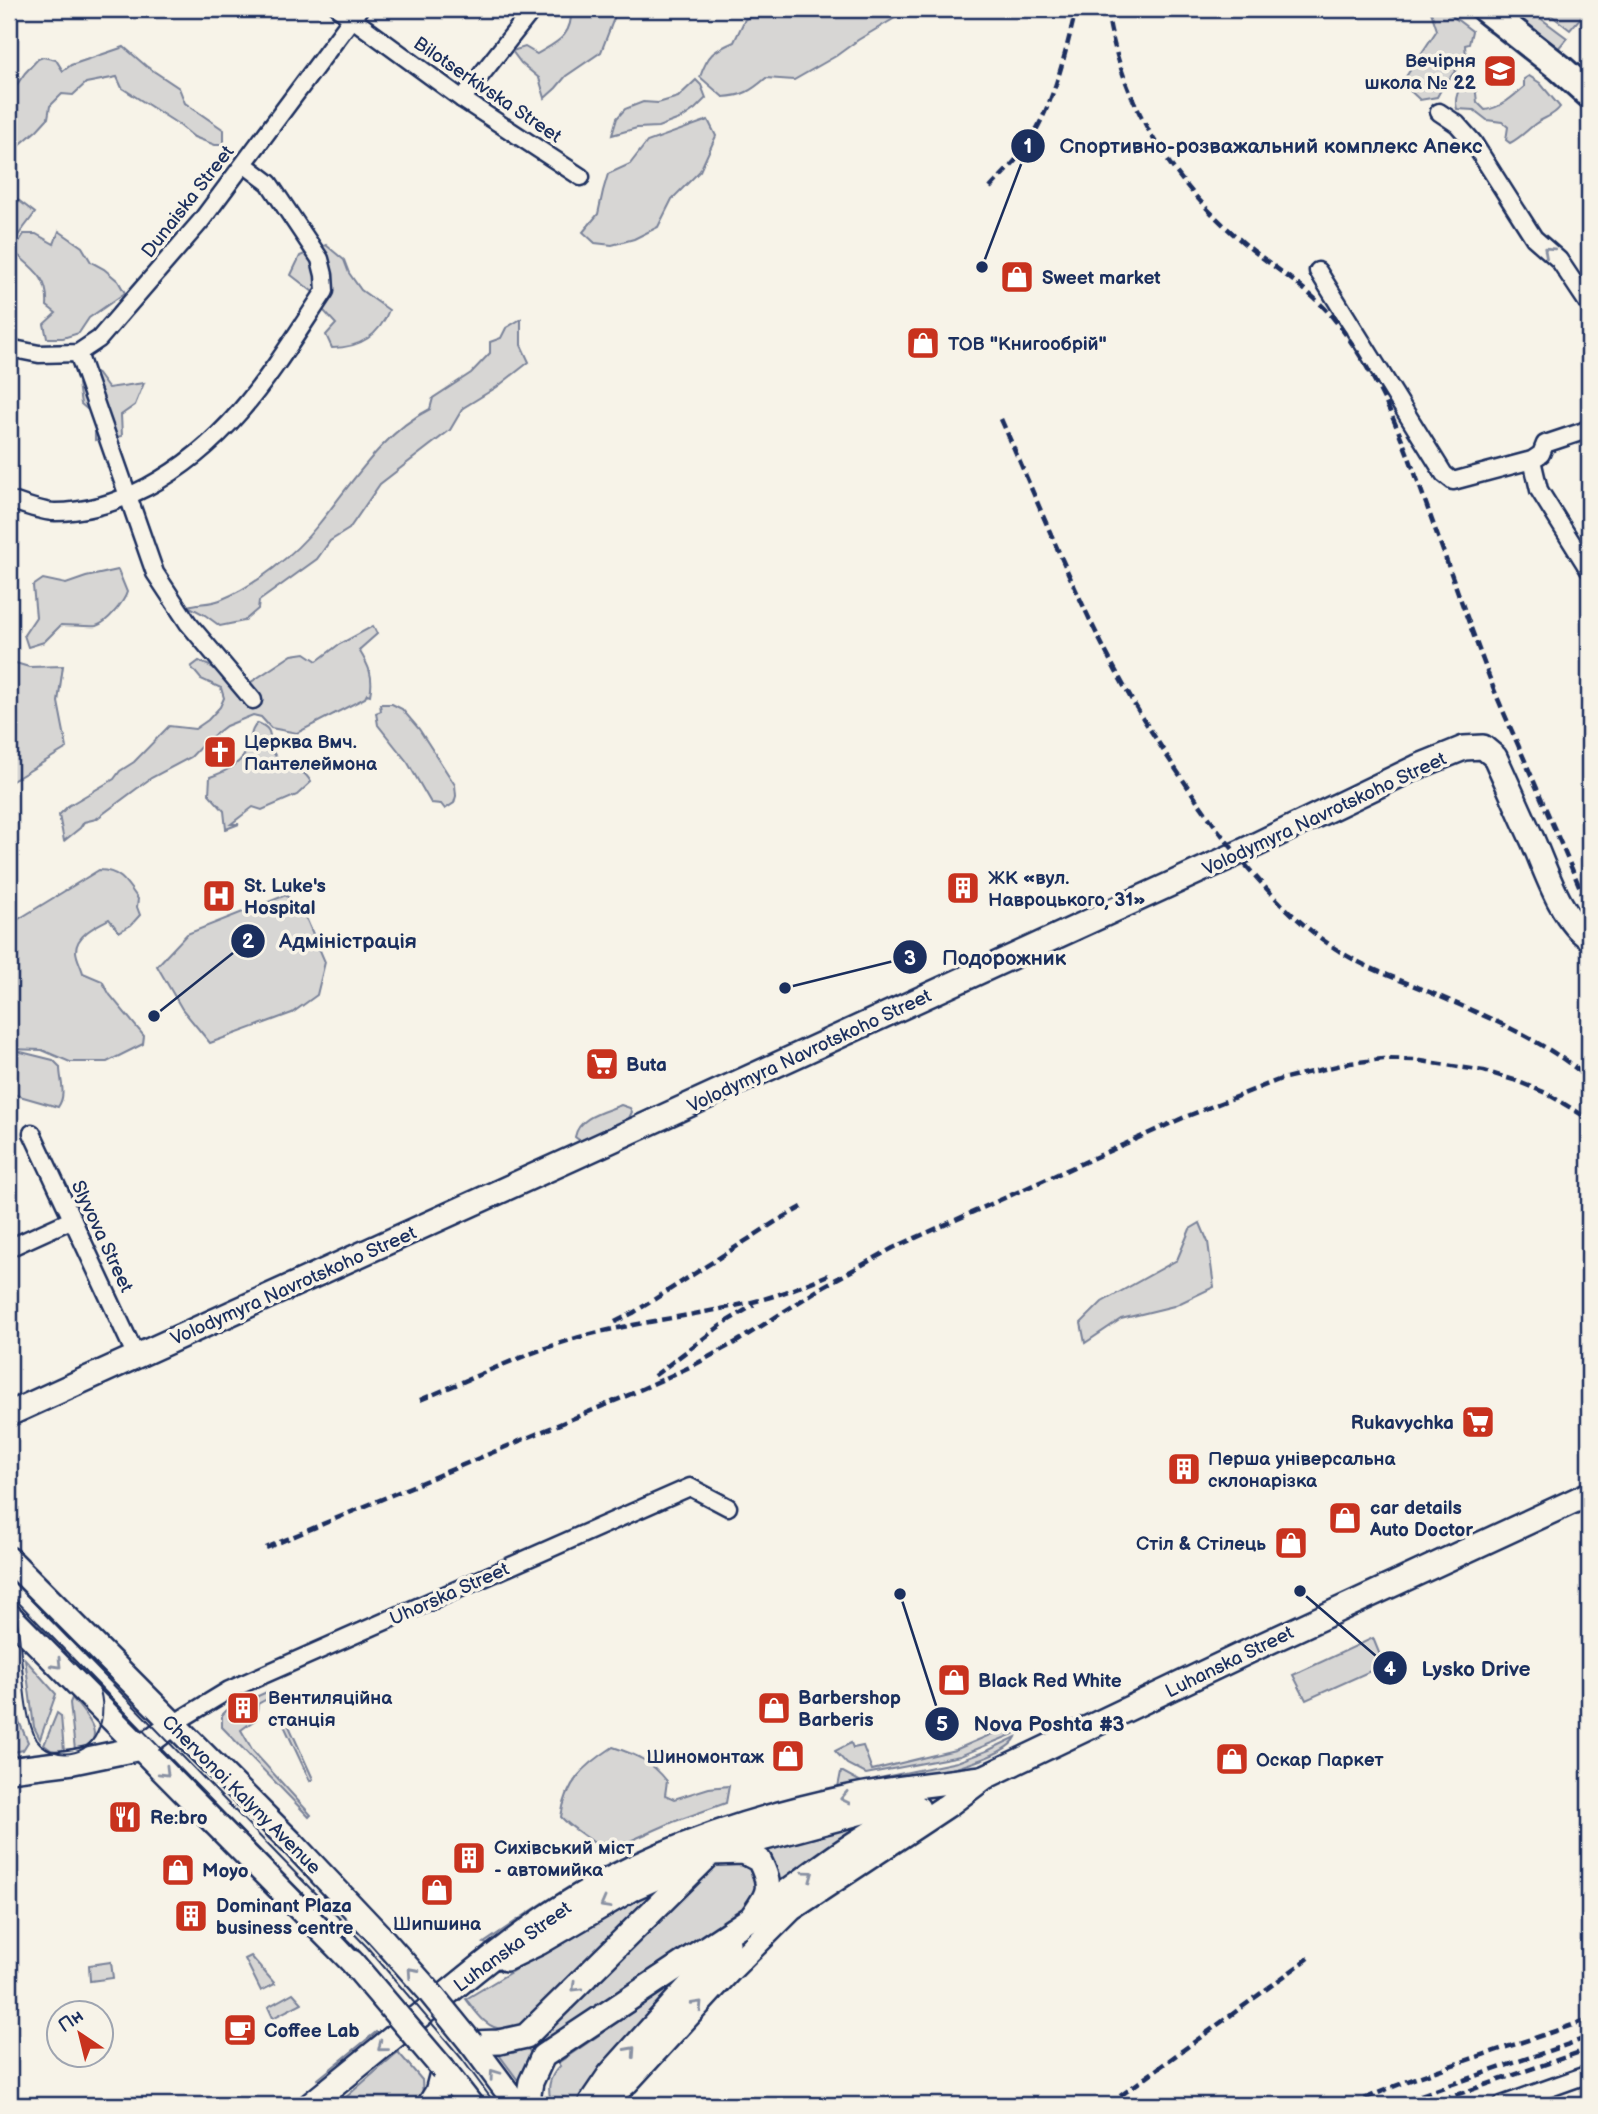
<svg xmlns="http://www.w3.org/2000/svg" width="1598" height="2114" viewBox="0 0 1598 2114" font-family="'Balsamiq Sans',sans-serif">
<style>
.green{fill:#d7d6d4;stroke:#798299;stroke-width:2}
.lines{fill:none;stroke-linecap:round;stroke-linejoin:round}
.street-casing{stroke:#1b2f5e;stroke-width:21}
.secondary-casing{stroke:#1b2f5e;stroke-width:28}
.primary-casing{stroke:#1b2f5e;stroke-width:32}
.street{stroke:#f7f3e8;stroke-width:16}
.secondary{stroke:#f7f3e8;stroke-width:23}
.primary{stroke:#f7f3e8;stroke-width:26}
.tram{stroke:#1b2f5e;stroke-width:2}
.rail{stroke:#1b2f5e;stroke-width:4.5;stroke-dasharray:10 5;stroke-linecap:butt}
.secondary-bridge-casing{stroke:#1b2f5e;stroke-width:28;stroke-linecap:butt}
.secondary-bridge{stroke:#f7f3e8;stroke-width:23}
.oneway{stroke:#8991a3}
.labels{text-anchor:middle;stroke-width:7;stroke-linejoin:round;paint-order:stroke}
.poi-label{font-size:19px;font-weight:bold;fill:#1b2f5e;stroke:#f7f3e8;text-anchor:start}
.street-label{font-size:19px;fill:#1b2f5e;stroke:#f7f3e8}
.leader{fill:none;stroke:#1b2f5e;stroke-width:2.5}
.callout-dot{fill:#1b2f5e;stroke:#f7f3e8;stroke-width:2.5}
.mark-label{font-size:21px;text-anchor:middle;font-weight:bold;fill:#fff}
.callout-label{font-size:21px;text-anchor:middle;font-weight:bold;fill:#1b2f5e;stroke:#f7f3e8;stroke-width:7;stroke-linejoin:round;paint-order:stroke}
</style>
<rect width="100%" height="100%" fill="#f7f3e8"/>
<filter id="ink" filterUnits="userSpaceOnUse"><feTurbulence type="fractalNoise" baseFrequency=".0143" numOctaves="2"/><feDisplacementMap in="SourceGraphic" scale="14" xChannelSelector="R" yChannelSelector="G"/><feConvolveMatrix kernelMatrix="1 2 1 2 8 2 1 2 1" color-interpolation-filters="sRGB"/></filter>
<g filter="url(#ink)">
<g class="green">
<path d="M571,9h42l1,9 -13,34 -35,24 -10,12 -11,10 -6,-20 -18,-15 -9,-12 13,-4 12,7c20,-12 36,-18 34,-45z"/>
<path d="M773,9h137l-52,31 -22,16 -42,24 -28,-2c-15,13 -23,18 -43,19l-23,-20c8,-23 13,-26 34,-35l11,-23z"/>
<polygon points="1430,9 1443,9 1472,31 1469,44 1465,45 1466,57 1442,88 1437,97 1420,100 1405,86 1405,78 1437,30"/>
<polygon points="1504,9 1528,9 1567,38 1557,50"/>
<polygon points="1543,9 1588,9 1570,30"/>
<polygon points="124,47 146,66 179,88 185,103 224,130 224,145 215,145 194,137 178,124 122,88 117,77 86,83 73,95 62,94 50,106 48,118 37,130 9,154 9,96 25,73 38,59 43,57 56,60 63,71 71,65"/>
<path d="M1468,75l6,1 3,26 8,8c16,-2 27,-13 39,-23v-8l5,-3 11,7 20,24c-7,10 -16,10 -25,17 -9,7 -15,14 -25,19l-4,-3 2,-13 -6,-5 -15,-2 -13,-10 -17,-1c-4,-13 4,-23 11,-34z"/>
<polygon points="696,80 701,85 706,98 695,109 682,118 658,127 637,128 612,135 617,118 625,109 643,102 658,103 678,97"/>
<polygon points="708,120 716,136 700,171 672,199 658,227 634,239 612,245 595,243 583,232 598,214 603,191 608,174 630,164 647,142"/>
<polygon points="9,193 35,213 10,246 9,245"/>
<path d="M59,231l23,16 9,15 13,7 14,12 7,12 -36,25 -10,15 -16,5h-16l-3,-14 12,-11 -9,-7c2,-29 -14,-37 -34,-55l11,-17h12l18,10z"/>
<path d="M326,245l18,15 5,13 12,17 28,20c-10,26 -30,38 -57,38l-6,-13 10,-11 -13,-14 -10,-18 -22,-17 9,-19z"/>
<path d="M521,319v26l8,17 -32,25 -34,21 -13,22 -70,54 -31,45 -19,12 -13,18 -58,42 -1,8 -14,12 -24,5 -15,-11 -17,-9c10,-3 22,-2 32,-6 34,-13 75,-46 98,-75 32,-39 65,-93 112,-116l3,-11 38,-25 19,-20v-11l11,-4 5,-10z"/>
<polygon points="97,373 108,388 144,383 135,405 121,415 122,436 95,440 95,416 81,404 78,384"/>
<path d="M118,570l9,22c-3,10 -20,31 -31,34 -5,1 -27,-1 -35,-1l-17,17 -16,5 -4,-12 12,-18 -3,-31 10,-7 23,5 20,-7z"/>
<path d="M373,626l4,8 -18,16c10,16 15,27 11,45l-3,-1 -2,4 -68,35 -26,-5 -10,-11 -8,-2 -27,11 -21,16 -14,15 -40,21 -55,41 -12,3 -4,6 -16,13 -5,-26 9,-9 46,-27 6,-8 14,-9 35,-36 26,3 13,-9 12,-13 4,-9 -3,-10 -20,-9 -10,-12 8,-6 30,14 13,13 50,-33 13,-2 12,8 21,-16z"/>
<polygon points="9,661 29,667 63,666 58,702 67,748 9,783"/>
<polygon points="380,704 392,704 402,709 419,729 455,785 456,796 454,803 445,809 441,804 431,803 408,763 378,725 376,713 381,711"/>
<path d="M258,723c18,7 9,16 15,29 3,5 7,10 11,15 14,2 20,3 27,15l-14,13 -35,15 -9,-3 -22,17h8l-13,5 -2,-18 -15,-17 1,-17c15,-5 35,-15 39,-33 3,-9 1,-14 9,-21z"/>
<path d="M99,870c21,0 28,13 39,29l-1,8 3,8 -9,10 -12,7 -10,-13c-12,6 -33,16 -33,32 0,6 5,15 7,22l19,8 8,14 34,41 -1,8 -36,18h-37l-28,-12 -33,-1v-63l4,-15 -4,-3v-43z"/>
<polygon points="286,895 307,920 325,962 317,995 292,1013 210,1043 182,1009 157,966 187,934"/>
<path d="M17,1051l36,9 7,7c0,15 7,27 -2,40l-49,-14v-41z"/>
<path d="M621,1105l9,3 2,4 -4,8 -46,22 -7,-5c3,-20 29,-25 46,-32z"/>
<polygon points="1200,1223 1208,1242 1214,1287 1174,1306 1121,1319 1085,1343 1081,1323 1102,1302 1177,1260 1190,1229"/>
<polygon points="1373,1638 1384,1665 1306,1700 1293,1675"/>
<polygon points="9,1646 13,1651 17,1688 11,1693 9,1693"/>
<polygon points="25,1659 56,1694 40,1739 34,1727"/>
<polygon points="269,1691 278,1700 277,1702 267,1699 258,1704 256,1719 241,1730 253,1751 311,1815 309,1817 222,1727 222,1715 227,1710"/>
<path d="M72,1698c14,17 40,43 3,52l-5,-47z"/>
<polygon points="57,1713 61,1716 64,1752 51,1750 44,1745"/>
<polygon points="284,1715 313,1779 310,1781 280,1717"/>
<polygon points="17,1717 28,1742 23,1750 9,1753 9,1718"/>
<polygon points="1015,1724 1018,1729 1016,1733 960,1756 866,1774 847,1764 835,1751 851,1743 853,1748 863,1746 872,1770 955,1750"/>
<path d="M1016,1737c-9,22 -101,43 -124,44 -6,0 -12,-1 -17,-2l82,-17 32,-12z"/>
<path d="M613,1747c24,8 38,14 54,34l-2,14 9,4 35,-11 20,-2 -3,17 -53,19 -68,30c-14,-14 -31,-21 -44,-35 5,-35 23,-51 52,-70z"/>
<polygon points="841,1772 843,1772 865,1784 837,1792"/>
<path d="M824,1790l-10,8 -323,148 -7,-3c38,-26 77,-53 118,-75 69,-36 145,-60 222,-78z"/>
<polygon points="879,1819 780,1885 774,1866 762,1850"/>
<path d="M738,1861c23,10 19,21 17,43l-214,146 -6,-7 178,-176 7,-4z"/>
<path d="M659,1889l-132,132c-7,3 -15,8 -22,8 -18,1 -29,-17 -39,-30l95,-57 92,-51z"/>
<polygon points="251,1956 275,1984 261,1991 245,1959"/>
<polygon points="111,1962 113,1978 90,1981 89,1965"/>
<path d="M694,1970l-118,135h-24c-5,-16 -4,-27 8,-39l-2,-3z"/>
<polygon points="293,1993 302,2003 273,2018 268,2007"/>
<polygon points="376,2032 379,2036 321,2082 318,2079"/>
<polygon points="527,2048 534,2057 524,2068 520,2083 497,2052 513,2053"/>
<polygon points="398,2052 422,2080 423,2098 417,2105 337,2105"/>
</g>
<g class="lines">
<defs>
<g id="street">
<polyline points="339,9 462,99 581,177"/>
<polyline points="462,99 533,9"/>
<polyline points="1439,112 1457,124 1473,142 1534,238 1559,260 1589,305"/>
<polyline points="1318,271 1444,474 1453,481 1532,460 1541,454 1545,444 1584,431 1589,427"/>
<polyline points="9,348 39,354 78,353 99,339 201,221 359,9"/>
<polyline points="78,353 155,573 188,623 253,700"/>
<polyline points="1532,460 1539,490 1589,570"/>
<path d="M9,500c14,4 32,12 46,12 32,0 65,-11 92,-25 85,-45 127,-119 178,-196l-1,-16 -4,-16 -51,-76 -25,-19"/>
<polyline points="32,1133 136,1356"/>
<polyline points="9,1248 73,1219"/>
<polyline points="173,1724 229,1690 690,1487 728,1507"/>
<polyline points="1502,2105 1589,2074"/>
</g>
<g id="secondary">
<path d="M9,1414l562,-255 672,-308 174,-84 47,-19 19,-1 12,10c13,28 25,56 38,84 13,30 28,78 56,97"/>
<polyline points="9,1559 294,1845 380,1936"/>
<polyline points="9,1615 352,1962"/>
<polyline points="9,1770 73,1762 141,1748 173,1724"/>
<polyline points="728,1848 911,1799"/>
<path d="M760,1911c51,-36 100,-77 158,-103"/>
<polyline points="506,1959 539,1943 633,1888 696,1860"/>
<path d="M471,2043l28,-1 27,-6 185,-183 33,-1 15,8c14,27 10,34 -8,58l-208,138 -12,26 -4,23"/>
<polyline points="471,2043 517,2105"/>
<polyline points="443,2069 471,2105"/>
<polyline points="591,2102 610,2074 728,1943"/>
<path d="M310,2105c43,-35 85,-69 128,-104 39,-32 79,-65 122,-93 85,-55 186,-89 285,-110 45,-10 91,-14 137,-20"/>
<polyline points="429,2105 437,2092 443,2069"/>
<polyline points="599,2105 627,2082 731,1969 791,1909 948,1805 985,1777 1260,1646 1589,1494"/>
</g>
<polyline id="primary" points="1485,9 1560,68 1589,94"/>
</defs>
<use href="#street" class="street-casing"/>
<use href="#secondary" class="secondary-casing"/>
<use href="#primary" class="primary-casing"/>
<use href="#street" class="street"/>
<use href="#secondary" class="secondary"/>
<use href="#primary" class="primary"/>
<g class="tram">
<polyline points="9,1577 367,1947 462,2059 496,2105"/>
<polyline points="9,1593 321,1913 359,1954 423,2030"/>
<path d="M13,1597c2,16 6,32 7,48 3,24 4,75 17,95 5,7 14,12 22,13 39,5 51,-39 39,-68"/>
</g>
<g class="rail">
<path d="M1107,9c14,95 65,174 138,235 30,25 65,45 89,75 47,59 70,123 95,193 19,53 38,106 58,159 10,28 23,55 35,83 22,51 45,103 67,155"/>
<path d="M990,188c11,-12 23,-24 33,-37 30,-42 41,-92 53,-142"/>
<path d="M1001,419c42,94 80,193 132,283 20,33 41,65 63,97 38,55 84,113 140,150 29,19 60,29 91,42 56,24 116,48 162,88"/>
<polyline points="615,1322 633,1313 775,1222 802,1207"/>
<polyline points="654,1376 724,1323 754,1305"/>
<path d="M420,1400c58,-24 115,-52 175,-67 51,-12 102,-18 153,-30 27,-6 54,-17 80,-28"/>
<polyline points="266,1548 631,1394 694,1365 738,1341 824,1286 893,1248 1185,1117 1281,1079 1350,1063 1383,1059 1415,1060 1484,1071 1514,1080 1546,1093 1589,1119"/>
<polyline points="1108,2105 1309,1958"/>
<path d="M1351,2105c77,-36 159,-57 238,-86"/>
<polyline points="1392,2105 1589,2037"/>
<polyline points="1427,2105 1589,2049"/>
</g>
<defs>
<g id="secondary-bridge">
<polyline points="380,1936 427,1989 471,2043"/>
<polyline points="352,1962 443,2069"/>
</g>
</defs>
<use href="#secondary-bridge" class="secondary-bridge-casing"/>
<use href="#secondary-bridge" class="secondary-bridge"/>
</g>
<defs><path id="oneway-chevron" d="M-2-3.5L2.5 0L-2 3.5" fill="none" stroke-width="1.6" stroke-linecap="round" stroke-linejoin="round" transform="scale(1.75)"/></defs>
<g class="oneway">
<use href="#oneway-chevron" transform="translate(1548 251) rotate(-138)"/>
<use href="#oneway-chevron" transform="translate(57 1664) rotate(46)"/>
<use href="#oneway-chevron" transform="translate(165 1772) rotate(45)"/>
<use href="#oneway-chevron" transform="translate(845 1798) rotate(168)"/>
<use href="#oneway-chevron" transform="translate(809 1875) rotate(-36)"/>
<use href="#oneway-chevron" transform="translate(605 1904) rotate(151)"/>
<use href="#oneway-chevron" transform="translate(412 1972) rotate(-132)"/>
<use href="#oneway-chevron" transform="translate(576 1987) rotate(135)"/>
<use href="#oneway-chevron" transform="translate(698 2005) rotate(-47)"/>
<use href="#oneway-chevron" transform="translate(382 2047) rotate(141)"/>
<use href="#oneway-chevron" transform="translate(631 2051) rotate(-48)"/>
<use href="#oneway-chevron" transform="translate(494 2074) rotate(-126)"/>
</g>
</g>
<defs>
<symbol id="school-square" viewBox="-11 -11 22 22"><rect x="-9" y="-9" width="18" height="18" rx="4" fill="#c8321e" stroke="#f7f3e8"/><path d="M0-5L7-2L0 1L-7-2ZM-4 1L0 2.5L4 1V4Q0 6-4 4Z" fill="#fff"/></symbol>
<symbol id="shop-square" viewBox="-11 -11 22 22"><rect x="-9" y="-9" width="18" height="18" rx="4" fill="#c8321e" stroke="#f7f3e8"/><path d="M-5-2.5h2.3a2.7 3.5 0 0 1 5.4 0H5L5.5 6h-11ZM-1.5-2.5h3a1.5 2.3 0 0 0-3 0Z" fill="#fff"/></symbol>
<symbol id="church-square" viewBox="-11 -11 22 22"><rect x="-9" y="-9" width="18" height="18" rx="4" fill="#c8321e" stroke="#f7f3e8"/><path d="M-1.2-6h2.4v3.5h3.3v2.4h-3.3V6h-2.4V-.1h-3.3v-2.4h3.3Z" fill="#fff"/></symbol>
<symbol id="building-square" viewBox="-11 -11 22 22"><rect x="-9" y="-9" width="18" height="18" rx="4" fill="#c8321e" stroke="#f7f3e8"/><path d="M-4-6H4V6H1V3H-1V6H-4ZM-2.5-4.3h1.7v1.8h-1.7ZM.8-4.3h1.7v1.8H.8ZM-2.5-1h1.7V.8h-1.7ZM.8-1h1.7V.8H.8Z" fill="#fff"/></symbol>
<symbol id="hospital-square" viewBox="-11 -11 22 22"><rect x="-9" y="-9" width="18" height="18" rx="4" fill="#c8321e" stroke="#f7f3e8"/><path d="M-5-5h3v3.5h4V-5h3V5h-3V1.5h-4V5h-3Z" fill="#fff"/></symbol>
<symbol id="supermarket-square" viewBox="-11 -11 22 22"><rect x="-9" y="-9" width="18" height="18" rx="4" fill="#c8321e" stroke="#f7f3e8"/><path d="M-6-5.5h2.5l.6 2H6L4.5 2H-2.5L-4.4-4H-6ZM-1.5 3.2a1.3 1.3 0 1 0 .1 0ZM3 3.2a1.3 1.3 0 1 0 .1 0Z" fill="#fff"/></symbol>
<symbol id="restaurant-square" viewBox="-11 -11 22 22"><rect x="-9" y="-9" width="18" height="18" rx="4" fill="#c8321e" stroke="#f7f3e8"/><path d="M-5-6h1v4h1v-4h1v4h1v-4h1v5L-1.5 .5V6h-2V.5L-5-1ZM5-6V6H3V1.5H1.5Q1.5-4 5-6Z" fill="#fff"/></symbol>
<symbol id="cafe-square" viewBox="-11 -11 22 22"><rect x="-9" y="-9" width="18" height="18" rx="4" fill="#c8321e" stroke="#f7f3e8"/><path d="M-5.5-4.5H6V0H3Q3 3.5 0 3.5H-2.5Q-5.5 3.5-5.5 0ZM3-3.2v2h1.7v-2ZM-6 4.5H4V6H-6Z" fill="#fff"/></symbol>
</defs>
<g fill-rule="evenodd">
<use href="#school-square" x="1481" y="52" width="38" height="38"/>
<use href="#shop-square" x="998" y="258" width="38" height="38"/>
<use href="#shop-square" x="904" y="324" width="38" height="38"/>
<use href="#church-square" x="201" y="733" width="38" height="38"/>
<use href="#building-square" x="944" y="869" width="38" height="38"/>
<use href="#hospital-square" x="200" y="877" width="38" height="38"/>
<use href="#supermarket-square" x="583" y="1045" width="38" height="38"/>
<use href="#supermarket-square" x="1459" y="1403" width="38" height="38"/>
<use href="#building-square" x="1165" y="1450" width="38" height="38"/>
<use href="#shop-square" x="1326" y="1499" width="38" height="38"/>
<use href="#shop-square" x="1272" y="1524" width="38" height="38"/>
<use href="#shop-square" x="935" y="1661" width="38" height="38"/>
<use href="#building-square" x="224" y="1689" width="38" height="38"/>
<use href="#shop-square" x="755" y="1689" width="38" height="38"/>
<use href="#shop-square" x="769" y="1737" width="38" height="38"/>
<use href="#shop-square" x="1213" y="1740" width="38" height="38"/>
<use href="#restaurant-square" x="106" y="1798" width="38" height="38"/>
<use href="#building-square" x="450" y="1839" width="38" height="38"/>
<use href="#shop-square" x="159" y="1851" width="38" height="38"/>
<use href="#shop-square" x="418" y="1871" width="38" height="38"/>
<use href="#building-square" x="172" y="1897" width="38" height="38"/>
<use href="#cafe-square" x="221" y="2011" width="38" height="38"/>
</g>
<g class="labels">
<g class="poi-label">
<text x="1476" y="67" text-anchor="end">Вечірня<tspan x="1476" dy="22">школа № 22</tspan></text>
<text x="1042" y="284">Sweet market</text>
<text x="948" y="350">ТОВ "Книгообрiй"</text>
<text x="244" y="748">Церква Вмч.<tspan x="244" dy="22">Пантелеймона</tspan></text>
<text x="988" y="884">ЖК «вул.<tspan x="988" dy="22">Навроцького, 31»</tspan></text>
<text x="244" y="892">St. Luke's<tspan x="244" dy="22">Hospital</tspan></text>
<text x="626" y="1071">Buta</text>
<text x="1454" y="1429" text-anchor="end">Rukavychka</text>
<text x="1208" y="1465">Перша універсальна<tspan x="1208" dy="22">склонарізка</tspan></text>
<text x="1370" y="1514">car details<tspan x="1370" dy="22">Auto Doctor</tspan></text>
<text x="1266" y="1550" text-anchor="end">Стіл &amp; Стілець</text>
<text x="978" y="1687">Black Red White</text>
<text x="268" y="1704">Вентиляційна<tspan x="268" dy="22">станція</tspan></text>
<text x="798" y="1704">Barbershop<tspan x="798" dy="22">Barberis</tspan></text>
<text x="764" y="1763" text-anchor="end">Шиномонтаж</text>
<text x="1256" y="1766">Оскар Паркет</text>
<text x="150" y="1824">Re:bro</text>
<text x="494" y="1854">Сихівський міст<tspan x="494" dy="22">- автомийка</tspan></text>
<text x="202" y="1877">Moyo</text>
<text x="216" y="1912">Dominant Plaza<tspan x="216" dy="22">business centre</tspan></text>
<text x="437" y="1930" text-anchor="middle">Шипшина</text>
<text x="264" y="2037">Coffee Lab</text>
</g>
<g class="street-label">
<text transform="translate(488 89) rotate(34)" y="7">Bilotserkivska Street</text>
<text transform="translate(187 201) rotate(-52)" y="7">Dunaiska Street</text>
<text transform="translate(1324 813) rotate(-25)" y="7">Volodymyra Navrotskoho Street</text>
<text transform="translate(809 1050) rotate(-25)" y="7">Volodymyra Navrotskoho Street</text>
<text transform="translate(103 1236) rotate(65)" y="7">Slyvova Street</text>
<text transform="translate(293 1285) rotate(-24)" y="7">Volodymyra Navrotskoho Street</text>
<text transform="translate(449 1593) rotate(-24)" y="7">Uhorska Street</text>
<text transform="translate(1229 1661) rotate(-26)" y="7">Luhanska Street</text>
<text transform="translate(242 1794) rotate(45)" y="7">Chervonoi Kalyny Avenue</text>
<text transform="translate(512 1946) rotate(-36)" y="7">Luhanska Street</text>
</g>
</g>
<path class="leader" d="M982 267L1028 146M154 1016L248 941M785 988L910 957M1300 1591L1390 1668M900 1594L942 1724"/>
<g class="callout-dot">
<circle cx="982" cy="267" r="7"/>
<circle cx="154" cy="1016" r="7"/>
<circle cx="785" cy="988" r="7"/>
<circle cx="1300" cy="1591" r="7"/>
<circle cx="900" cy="1594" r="7"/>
<circle cx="1028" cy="146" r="18"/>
<circle cx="248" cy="941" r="18"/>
<circle cx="910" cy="957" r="18"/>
<circle cx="1390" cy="1668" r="18"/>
<circle cx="942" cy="1724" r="18"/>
</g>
<g class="mark-label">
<text x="1028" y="153">1</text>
<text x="248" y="948">2</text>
<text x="910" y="965">3</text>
<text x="1390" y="1676">4</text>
<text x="942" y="1731">5</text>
</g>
<g class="callout-label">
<text x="1271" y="153">Спортивно-розважальний комплекс Апекс</text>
<text x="348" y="948">Адміністрація</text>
<text x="1004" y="965">Подорожник</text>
<text x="1476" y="1676">Lysko Drive</text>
<text x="1049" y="1731">Nova Poshta #3</text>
</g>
<rect width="1598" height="2114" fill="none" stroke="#f7f3e8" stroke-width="35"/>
<rect x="18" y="18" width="1563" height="2079" fill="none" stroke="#1b2f5e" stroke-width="2.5" filter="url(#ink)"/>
<g transform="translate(80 2034) rotate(325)"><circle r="33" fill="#f7f3e8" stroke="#9fa5b1" stroke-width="2"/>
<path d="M0-5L12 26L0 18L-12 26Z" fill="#c8321e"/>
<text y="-10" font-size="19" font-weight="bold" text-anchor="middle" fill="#1b2f5e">Пн</text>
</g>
</svg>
